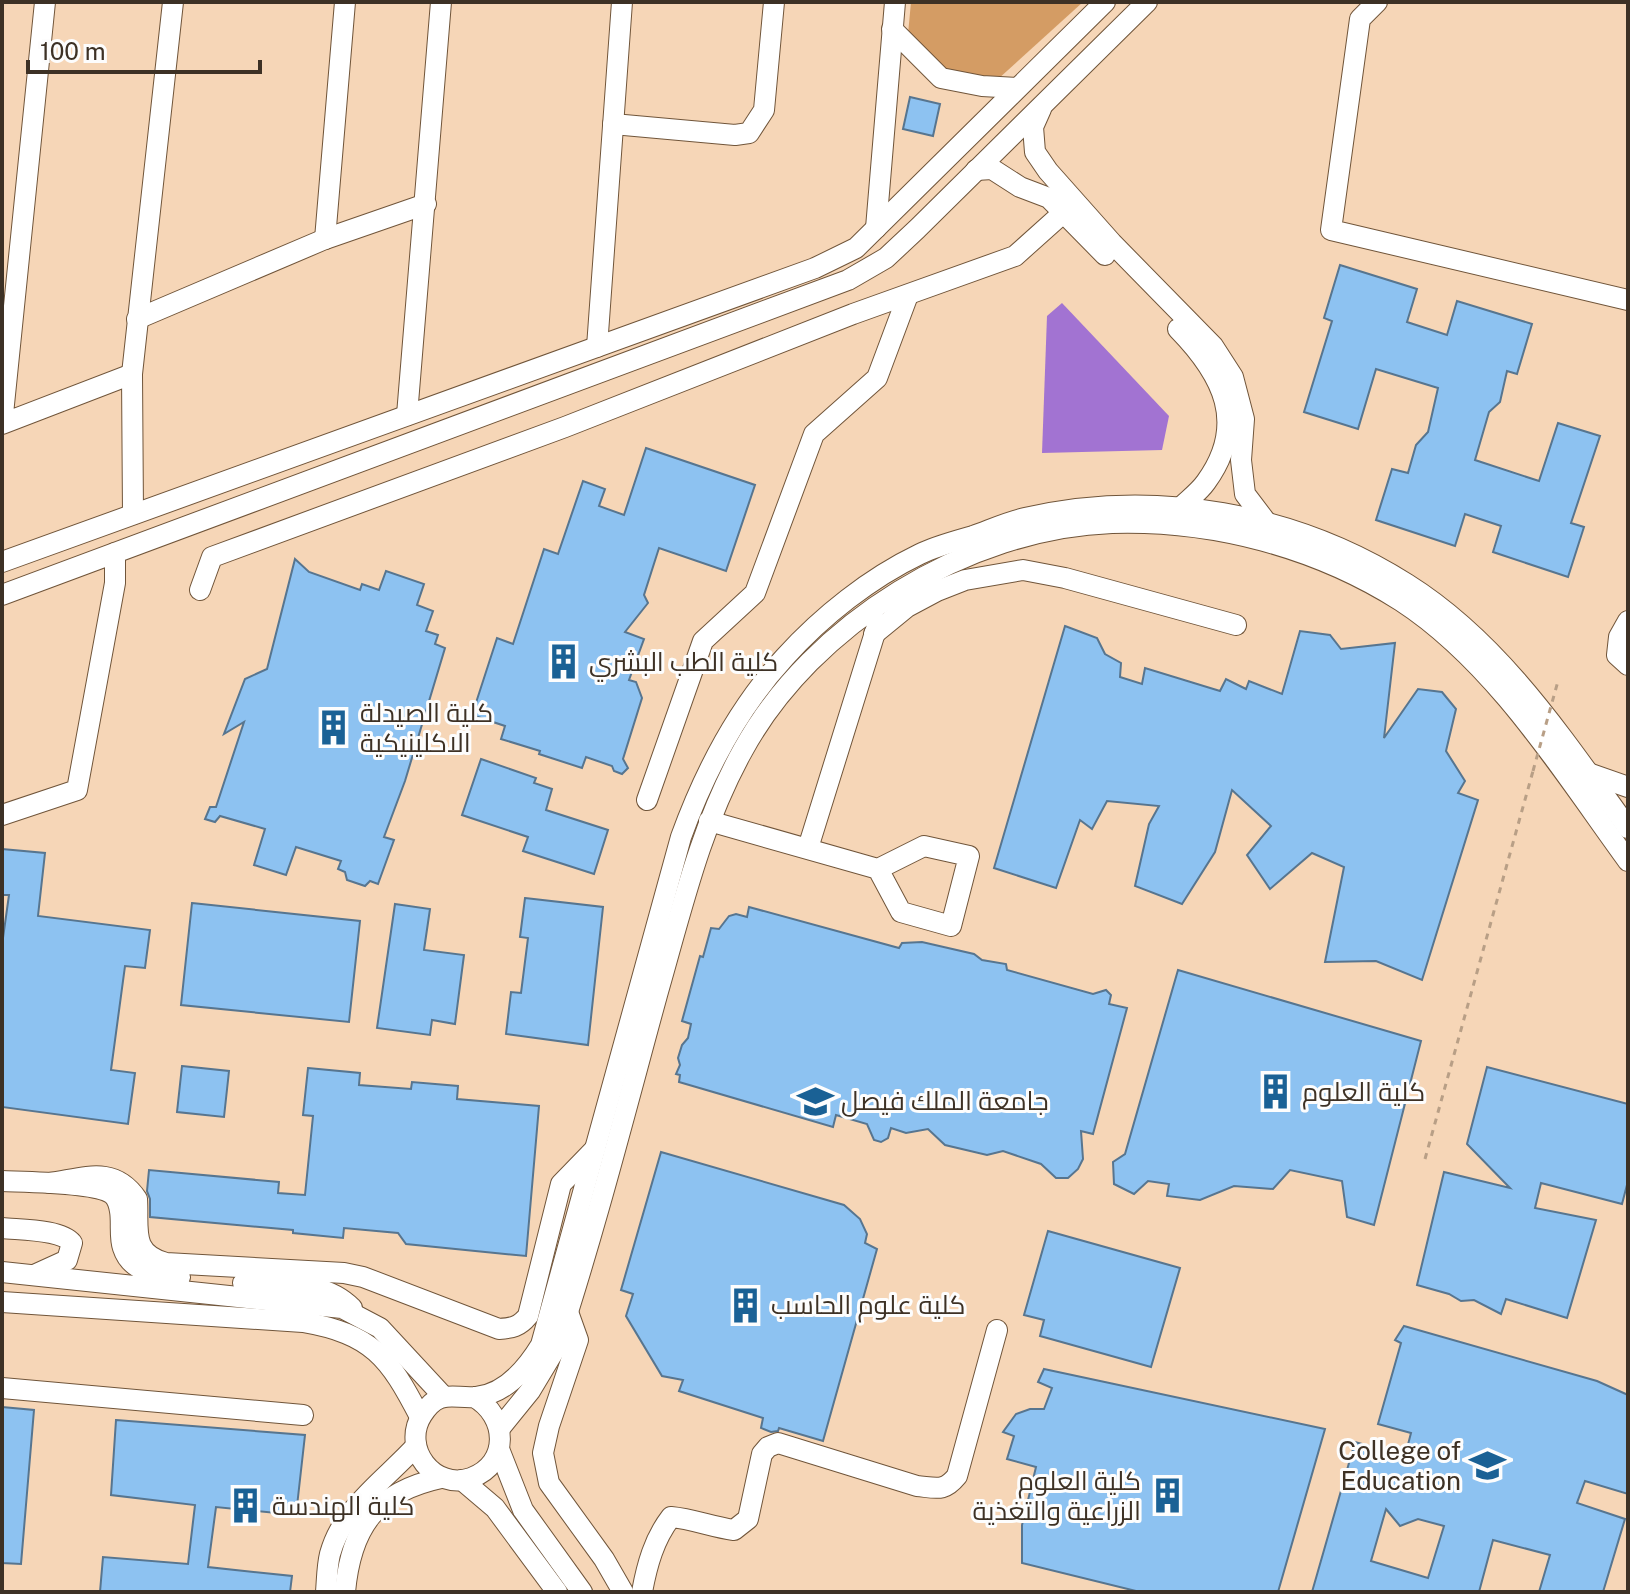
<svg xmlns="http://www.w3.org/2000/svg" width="1630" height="1594" viewBox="0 0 1630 1594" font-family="'Public Sans',Cairo,sans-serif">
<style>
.green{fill:#d49c64}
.water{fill:#a273d2}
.building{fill:#8dc2f1;stroke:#57758f;stroke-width:2;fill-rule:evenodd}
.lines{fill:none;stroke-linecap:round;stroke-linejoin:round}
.minor-casing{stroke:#70553a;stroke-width:22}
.path{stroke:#b89f86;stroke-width:3;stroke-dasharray:6 6;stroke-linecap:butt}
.minor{stroke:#fff;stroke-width:20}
.path-bridge{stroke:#b89f86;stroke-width:3;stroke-dasharray:6 6;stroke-linecap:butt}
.labels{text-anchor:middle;stroke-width:6;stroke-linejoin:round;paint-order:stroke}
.poi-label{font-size:26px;fill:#3d3125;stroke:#fdfdfd;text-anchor:start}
</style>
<rect width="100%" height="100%" fill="#f6d6b7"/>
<polygon class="green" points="911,2 1083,2 997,80 948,72 908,34"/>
<polygon class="water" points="1062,303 1169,416 1162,450 1042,453 1047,316"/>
<g class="building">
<polygon points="910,97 940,104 933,136 903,129"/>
<polygon points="1340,265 1417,289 1407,322 1447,335 1457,301 1532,324 1517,374 1507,371 1500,402 1489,412 1475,460 1539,481 1558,423 1600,436 1571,523 1584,527 1568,577 1493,552 1501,526 1465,514 1455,546 1376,520 1392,469 1408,473 1416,445 1428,432 1438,388 1376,369 1358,429 1304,412 1332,321 1324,318"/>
<polygon points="646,448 755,485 726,571 659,548 644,595 648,603 625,632 644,639 629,680 636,682 642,698 623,759 628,768 622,774 614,771 612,766 586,757 582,768 539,754 540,751 501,739 505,726 472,715 497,638 513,644 544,549 558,554 583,481 605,489 599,506 624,515"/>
<polygon points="295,559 309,572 360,590 362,584 379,590 386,571 424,584 417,605 433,611 426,631 438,635 435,644 445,648 405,781 384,837 394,840 378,884 370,881 365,886 347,880 345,872 338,869 341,861 296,847 286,875 254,865 265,829 220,816 215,822 205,819 210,807 216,807 244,722 224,734 245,679 267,669"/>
<polygon points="1065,626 1097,638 1105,654 1121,663 1120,677 1142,684 1145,668 1220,691 1226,679 1246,689 1249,681 1282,694 1300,631 1330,635 1341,649 1395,643 1384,738 1418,689 1442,692 1456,709 1446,751 1465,781 1458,793 1478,800 1422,980 1376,961 1325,962 1344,867 1312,853 1270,889 1247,855 1271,826 1232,790 1215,852 1182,904 1135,886 1149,824 1159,806 1107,801 1092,829 1080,820 1056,888 994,868"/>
<polygon points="481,759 536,778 534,783 552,789 546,810 608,830 594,874 523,851 528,837 462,815"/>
<polygon points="2,849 45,853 38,916 150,930 145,968 125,966 111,1070 135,1073 128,1124 2,1107 2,945 9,895 2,895"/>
<polygon points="525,898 603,907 588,1045 506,1034 511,992 521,993 528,938 520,937"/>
<polygon points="192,903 360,921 349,1022 181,1005"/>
<polygon points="395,904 430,909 424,950 464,955 455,1024 432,1020 430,1035 377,1028"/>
<polygon points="749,907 899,948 902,943 922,942 974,954 982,960 1006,964 1007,970 1093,994 1106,990 1111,995 1109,1004 1127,1008 1093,1134 1081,1131 1083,1159 1078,1169 1068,1178 1056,1178 1041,1164 1003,1151 987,1155 945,1145 928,1129 906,1133 891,1128 888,1138 881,1142 874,1140 867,1124 836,1115 833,1127 679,1082 680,1075 676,1074 680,1065 678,1058 682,1045 688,1038 691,1024 682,1021 700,956 703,957 711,928 719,929 729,916 736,914 747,917"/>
<polygon points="1178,970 1421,1041 1374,1225 1347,1217 1342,1181 1290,1170 1273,1189 1234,1186 1200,1200 1167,1196 1169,1184 1148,1181 1134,1194 1114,1184 1113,1162 1125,1154"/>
<polygon points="182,1066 229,1071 224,1117 177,1112"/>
<polygon points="1487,1067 1628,1104 1628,1181 1622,1204 1541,1183 1535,1208 1596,1220 1567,1318 1506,1299 1501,1314 1474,1300 1461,1301 1449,1294 1417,1285 1444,1172 1510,1188 1467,1144"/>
<polygon points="308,1068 360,1073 359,1085 411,1089 412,1082 458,1086 457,1099 539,1106 526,1256 406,1244 398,1233 344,1228 343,1238 293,1233 293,1230 150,1217 150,1199 147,1191 149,1170 279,1182 278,1193 305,1195 313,1116 303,1115"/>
<polygon points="661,1152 844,1205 860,1219 867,1234 865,1243 877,1249 823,1441 779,1428 778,1431 771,1432 761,1428 763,1418 679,1391 683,1380 662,1376 626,1316 633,1294 621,1290"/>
<polygon points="1048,1231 1180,1268 1151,1367 1040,1336 1044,1320 1024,1315"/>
<path d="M1404,1326l193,55 31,14v99l-43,-13 -8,22 48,16 -22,73h-64l11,-37 -57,-15 -14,52h-167l43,-150 50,14 6,-23 -33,-9 23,-81 -6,-3zM1386,1509l14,17 18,-7 26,7 -16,52 -57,-17z"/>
<polygon points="1044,1369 1325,1429 1278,1592 1140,1592 1022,1563 1022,1525 1036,1467 1007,1459 1014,1436 1003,1432 1016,1414 1030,1409 1044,1409 1052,1388 1038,1382"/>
<polygon points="2,1407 34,1410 21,1564 2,1563"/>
<polygon points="116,1420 305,1435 296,1515 216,1507 208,1567 292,1576 290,1592 100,1592 103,1557 188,1564 195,1505 111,1495"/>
</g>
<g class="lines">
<defs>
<g id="minor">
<polyline points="45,2 2,424 132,374"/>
<polyline points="1377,2 1360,19 1331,230 1628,300"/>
<polyline points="892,29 941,78 982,86 1017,88"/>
<polyline points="1041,109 1033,127 1035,152 1048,171 1112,243 1213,346 1233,377 1244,419 1241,460 1245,494 1267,523"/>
<polyline points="613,124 735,135 749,133 764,110 774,2"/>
<polyline points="976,170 992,169 1020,187 1049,198 1105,255"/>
<polyline points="876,228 895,2"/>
<polyline points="325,239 345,2"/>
<polyline points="137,319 325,239 426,204"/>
<path d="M1178,329c45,46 70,95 28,153 -7,10 -18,18 -26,26"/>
<polyline points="597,347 622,2"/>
<polyline points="407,415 441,2"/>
<polyline points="133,514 132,374 173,2"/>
<polyline points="2,562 815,268 856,248 1105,2"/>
<polyline points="200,590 212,557 565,427 853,314 1015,256 1063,213"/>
<polyline points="2,595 848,280 886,258 917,229 1147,2"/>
<polyline points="1628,621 1619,637 1617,655 1628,665"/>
<polyline points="874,634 907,607 937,591 965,580 1023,570 1065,578 1236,625"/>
<polyline points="1588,773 1628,787"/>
<polyline points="647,800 703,641 755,593 814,434 877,378 908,295"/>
<polyline points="2,815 77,790 115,583 115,553"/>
<polyline points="709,821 878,869 901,912 951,926 969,856 924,846 878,869"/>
<polyline points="808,848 878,623"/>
<path d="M2,1181c22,1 94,1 110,13 5,4 7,11 8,17 2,11 -1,26 3,37 8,25 35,27 57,29"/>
<path d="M50,1183c35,-5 64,-18 87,16 2,30 -7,54 29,64l178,10 19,4 136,52c13,-1 20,-2 29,-13l33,-132 34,-35"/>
<path d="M2,1228c17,2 59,1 70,15l-5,17 -33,15"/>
<polyline points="2,1272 342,1308 380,1328 444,1397"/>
<path d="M243,1283c40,3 80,-4 109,25"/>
<path d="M2,1302l301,20c69,12 86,35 117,95"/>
<polyline points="568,1312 578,1340 549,1426 543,1453 549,1483 604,1559 623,1592"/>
<polyline points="2,1388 303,1415"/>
<path d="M474,1397c34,19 36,67 -3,81 -37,13 -70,-30 -49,-63 17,-27 31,-16 54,-18 29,-3 51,-29 65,-52l140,-508c24,-66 56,-128 104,-180 37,-41 85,-79 135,-103 16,-8 36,-13 53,-18 17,-6 34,-14 52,-18 130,-30 270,-5 382,66 94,59 157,156 221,244"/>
<path d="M500,1428l30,-37 27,-45c38,-116 68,-234 100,-351 24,-83 43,-168 86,-245 69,-126 225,-222 369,-227 101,-3 204,24 289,78 94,61 162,171 227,260"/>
<polyline points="499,1449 523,1510 582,1592"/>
<polyline points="462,1480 495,1508 557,1592"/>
<path d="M326,1592c1,-12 1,-26 4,-38 13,-47 55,-74 86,-108"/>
<path d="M345,1592c6,-65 31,-100 96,-114"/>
<path d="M642,1592c5,-27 12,-53 29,-75 22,2 41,10 63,13l14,-11 14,-65 6,-7 10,-4 139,43c20,2 27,6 40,-10l40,-146"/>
</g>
</defs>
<use href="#minor" class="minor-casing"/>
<polyline class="path" points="1425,1159 1533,771"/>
<use href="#minor" class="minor"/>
<polyline class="path-bridge" points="1533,771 1558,681"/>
</g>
<defs>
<symbol id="building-bare" viewBox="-9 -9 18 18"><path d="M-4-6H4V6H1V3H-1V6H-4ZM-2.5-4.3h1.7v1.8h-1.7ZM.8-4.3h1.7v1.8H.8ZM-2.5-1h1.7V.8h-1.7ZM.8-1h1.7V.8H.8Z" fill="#1a6195" stroke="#fdfdfd" stroke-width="2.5" paint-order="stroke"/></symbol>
<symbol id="university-bare" viewBox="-9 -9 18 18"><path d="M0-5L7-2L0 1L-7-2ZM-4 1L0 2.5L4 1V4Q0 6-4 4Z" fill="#1a6195" stroke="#fdfdfd" stroke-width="2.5" paint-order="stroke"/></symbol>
</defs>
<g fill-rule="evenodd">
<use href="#building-bare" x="538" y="636" width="51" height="51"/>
<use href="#building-bare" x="308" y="702" width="51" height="51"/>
<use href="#building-bare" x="1250" y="1066" width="51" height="51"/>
<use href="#university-bare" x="790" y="1076" width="51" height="51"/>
<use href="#building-bare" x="720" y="1280" width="51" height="51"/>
<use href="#university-bare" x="1462" y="1440" width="51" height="51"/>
<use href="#building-bare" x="1142" y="1470" width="51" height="51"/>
<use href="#building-bare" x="220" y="1480" width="51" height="51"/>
</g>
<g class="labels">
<g class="poi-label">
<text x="589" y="671">كلية الطب البشري</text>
<text x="360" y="722">كلية الصيدلة<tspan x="360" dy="30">الاكلينيكية</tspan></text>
<text x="1302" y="1101">كلية العلوم</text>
<text x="841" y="1110">جامعة الملك فيصل</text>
<text x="771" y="1314">كلية علوم الحاسب</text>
<text x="1461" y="1460" text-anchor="end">College of<tspan x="1461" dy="30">Education</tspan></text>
<text x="1141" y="1490" text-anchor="end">كلية العلوم<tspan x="1141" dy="30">الزراعية والتغذية</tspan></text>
<text x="272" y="1515">كلية الهندسة</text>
</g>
</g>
<rect width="1630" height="1594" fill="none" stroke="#3d3125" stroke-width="8"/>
<path d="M28 60v12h232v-12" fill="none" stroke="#3d3125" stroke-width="4"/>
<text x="40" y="60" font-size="24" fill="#3d3125" stroke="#fdfdfd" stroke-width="6" paint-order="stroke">100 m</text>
</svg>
